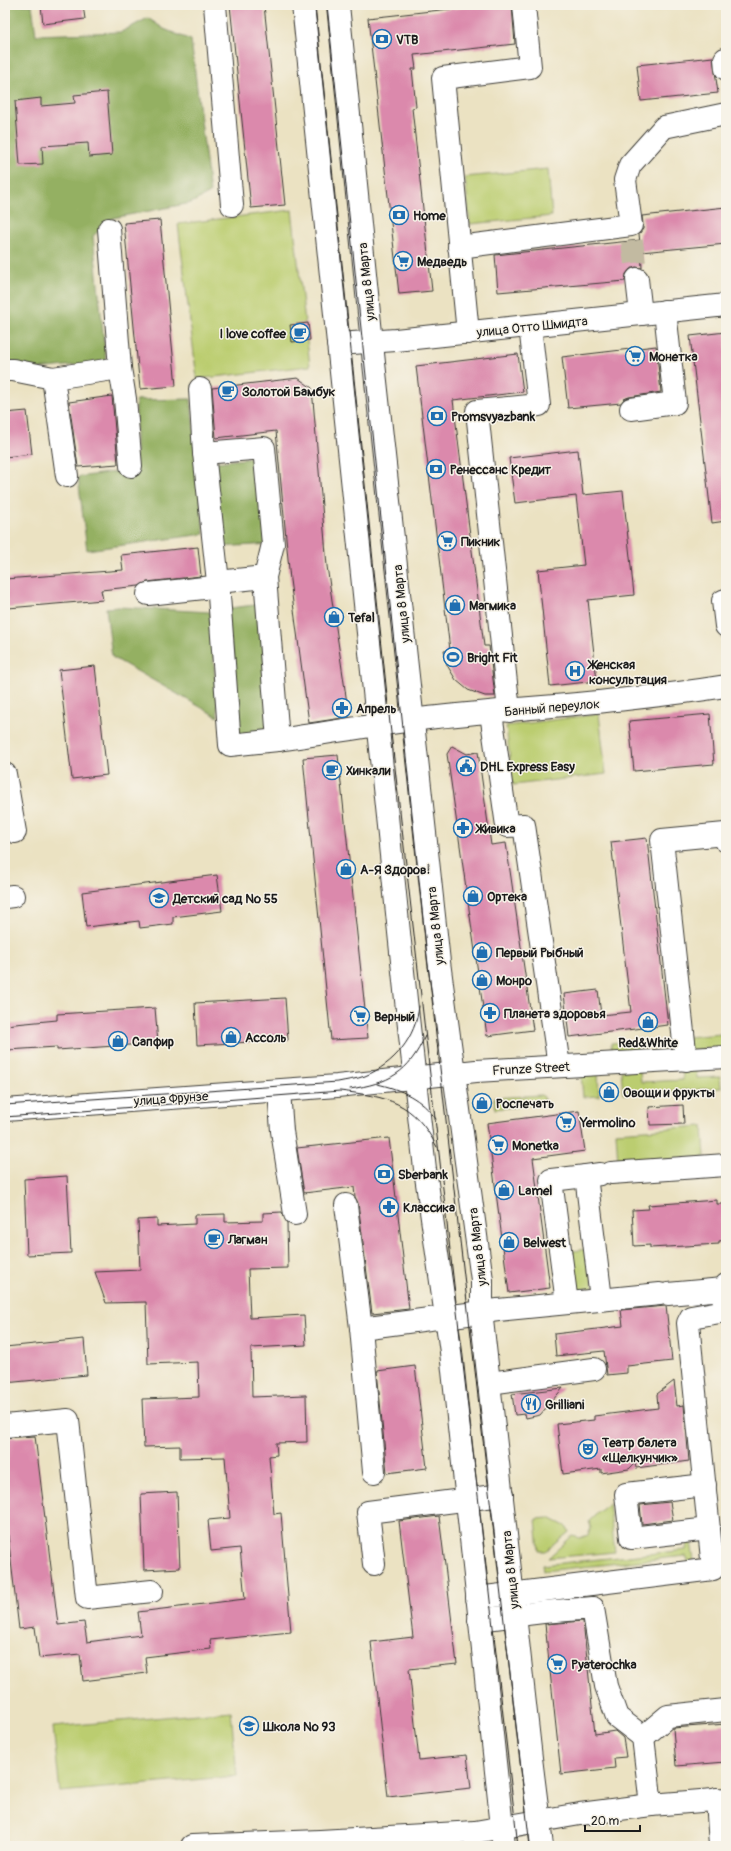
<svg xmlns="http://www.w3.org/2000/svg" width="731" height="1851" viewBox="0 0 731 1851" font-family="Pangolin,sans-serif">
<style>
.green{fill:#bbcd70;stroke:#6c7446}
.forest{fill:#94b062;stroke:#58663f}
.building{fill:#db89ac}
.lines{fill:none;stroke-linecap:round;stroke-linejoin:round}
.minor-tunnel{stroke:#c2baa1;stroke-width:22;stroke-dasharray:22 11;stroke-linecap:butt}
.minor-casing{stroke:#3b3a35;stroke-width:24}
.major-casing{stroke:#3b3a35;stroke-width:24}
.minor{stroke:#fff;stroke-width:22}
.major{stroke:#fff;stroke-width:22}
.tram{stroke:#1c1c1c;stroke-width:1}
.labels{text-anchor:middle;stroke-width:3;stroke-linejoin:round;paint-order:stroke}
.poi-label{font-size:13px;font-weight:bold;fill:#1c1c1c;stroke:#f7f3e8;text-anchor:start}
.street-label{font-size:13px;fill:#1c1c1c;stroke:#f7f3e8}
</style>
<rect width="100%" height="100%" fill="#f7f3e8"/>
<filter id="ink" filterUnits="userSpaceOnUse"><feTurbulence type="fractalNoise" baseFrequency=".025" numOctaves="2"/><feDisplacementMap in="SourceGraphic" scale="8" xChannelSelector="R" yChannelSelector="G"/><feConvolveMatrix kernelMatrix="1 2 1 2 8 2 1 2 1" color-interpolation-filters="sRGB"/></filter>
<filter id="wash" filterUnits="userSpaceOnUse"><feTurbulence type="fractalNoise" baseFrequency=".012" numOctaves="4" result="noise"/><feDisplacementMap in="SourceGraphic" scale="16" xChannelSelector="R" yChannelSelector="G"/><feGaussianBlur stdDeviation="0.9" result="paint"/><feColorMatrix in="noise" values="0 0 0 0 0 0 0 0 0 0 0 0 0 0 0 0 0 1.4 0 .05"/><feComposite in="paint" operator="in"/></filter>
<g filter="url(#wash)">
<rect width="100%" height="100%" fill="#ebe2c2"/>
<g class="green">
<polygon points="548,169 552,216 470,224 465,177"/>
<polygon points="292,210 310,366 197,379 178,224"/>
<polygon points="599,714 606,774 513,785 506,726"/>
<polygon points="722,1034 723,1040 726,1040 726,1047 688,1050 687,1037"/>
<polygon points="637,1041 638,1054 612,1056 611,1043"/>
<polygon points="696,1066 697,1078 720,1077 721,1088 623,1094 621,1071 640,1070 641,1082 683,1080 682,1067"/>
<polygon points="598,1073 599,1096 583,1097 581,1074"/>
<polygon points="541,1095 544,1097 545,1104 495,1109 494,1098"/>
<polygon points="703,1126 705,1157 618,1163 616,1132"/>
<polygon points="588,1249 594,1292 572,1295 566,1252"/>
<polygon points="609,1503 615,1552 548,1558 572,1536 580,1538 588,1535 591,1528 589,1521"/>
<polygon points="549,1518 567,1527 569,1532 546,1551 539,1551 536,1519"/>
<polygon points="691,1541 694,1561 689,1563 686,1556 543,1571 542,1565 686,1550 687,1542"/>
<polygon points="231,1711 237,1776 60,1792 53,1727"/>
</g>
<g class="forest">
<polygon points="5,5 32,5 36,35 121,32 148,18 164,29 191,40 210,193 191,203 113,218 93,236 106,362 27,370 5,363"/>
<polygon points="191,399 204,534 87,550 78,477 136,469 136,400"/>
<polygon points="262,457 273,544 217,547 208,463"/>
<polygon points="263,604 274,737 232,742 222,609"/>
<polygon points="119,607 210,612 218,717 112,657 106,608"/>
</g>
<g id="blocks">
<g class="building">
<polygon points="41,5 83,5 85,19 43,24"/>
<polygon points="230,5 264,5 285,205 251,208"/>
<polygon points="486,5 512,5 515,44 414,55 416,69 412,69 416,107 412,108 432,291 399,294 368,18"/>
<polygon points="713,57 718,93 641,101 637,65"/>
<polygon points="107,92 112,155 89,157 88,143 42,146 43,164 20,165 15,101 41,98 41,106 75,103 74,95"/>
<polygon points="726,207 726,244 641,252 642,268 636,267 630,269 626,274 625,281 498,292 495,255 640,240 640,243 639,234 643,229 643,224 642,216"/>
<polygon points="160,220 176,386 140,389 124,223"/>
<polygon points="308,323 310,340 292,342 290,325"/>
<polygon points="726,332 726,521 712,523 690,336"/>
<polygon points="656,346 661,392 629,397 624,399 621,403 568,408 562,357"/>
<polygon points="518,354 523,392 453,400 484,646 489,646 495,696 485,696 468,690 456,680 447,665 444,651 450,650 416,366"/>
<polygon points="298,378 312,388 327,566 349,717 309,723 290,580 276,431 216,438 212,388"/>
<polygon points="112,396 118,464 78,467 69,402"/>
<polygon points="27,411 32,454 5,457 5,413"/>
<polygon points="578,450 583,495 623,491 634,595 588,600 597,681 550,686 538,570 584,565 576,496 515,503 509,458"/>
<polygon points="198,547 201,576 147,582 139,586 101,590 103,600 8,608 5,579 123,570 121,555"/>
<polygon points="95,666 107,775 72,779 59,670"/>
<polygon points="710,714 714,764 634,771 629,721"/>
<polygon points="452,746 467,754 478,752 491,845 506,843 533,1030 487,1036 447,754"/>
<polygon points="338,755 368,1038 331,1040 303,758"/>
<polygon points="647,838 668,1025 569,1037 564,994 598,990 601,1015 631,1012 611,842"/>
<polygon points="217,875 222,911 173,917 173,924 140,928 139,921 86,927 82,892"/>
<polygon points="285,998 288,1040 197,1045 195,1003"/>
<polygon points="155,1008 158,1043 57,1050 57,1047 7,1050 5,1025 57,1020 57,1014"/>
<polygon points="683,1105 684,1124 650,1125 649,1107"/>
<polygon points="579,1111 585,1151 533,1158 550,1288 509,1293 487,1123"/>
<polygon points="389,1138 409,1309 372,1313 358,1203 355,1197 354,1187 304,1193 297,1148"/>
<polygon points="67,1176 71,1253 27,1255 24,1179"/>
<polygon points="717,1200 717,1204 726,1204 726,1240 719,1241 719,1244 650,1248 650,1245 634,1246 632,1210 649,1209 648,1205"/>
<polygon points="282,1212 287,1223 288,1268 248,1269 250,1318 304,1315 306,1345 251,1348 252,1397 306,1395 307,1442 276,1443 277,1455 269,1456 274,1514 281,1513 291,1632 210,1640 211,1649 145,1657 147,1673 83,1681 80,1654 39,1658 35,1627 19,1629 5,1510 5,1438 35,1436 58,1625 84,1622 87,1642 141,1635 138,1612 245,1599 240,1548 211,1551 208,1520 230,1518 225,1457 180,1458 180,1446 144,1447 142,1399 199,1397 198,1362 148,1364 146,1302 106,1303 95,1272 140,1270 138,1220 157,1219 157,1226 195,1224 195,1215 225,1214 225,1222 263,1221 263,1213"/>
<polygon points="666,1306 672,1361 627,1366 627,1373 607,1375 604,1351 556,1356 554,1334 623,1326 621,1310"/>
<polygon points="84,1339 87,1375 5,1383 5,1347"/>
<polygon points="415,1366 427,1468 387,1473 377,1371"/>
<polygon points="674,1381 677,1406 684,1405 689,1461 636,1468 635,1463 629,1469 601,1473 601,1469 563,1474 557,1424 594,1420 594,1416 658,1408 657,1394"/>
<polygon points="563,1388 540,1415 526,1418 525,1414 515,1415 512,1394"/>
<polygon points="177,1492 180,1568 144,1570 141,1494"/>
<polygon points="670,1502 673,1520 642,1524 640,1505"/>
<polygon points="439,1516 457,1664 409,1669 419,1760 467,1755 471,1788 388,1797 371,1642 413,1637 399,1521"/>
<polygon points="583,1621 595,1734 615,1731 623,1738 626,1757 614,1758 615,1768 561,1774 545,1624"/>
<polygon points="726,1724 726,1762 676,1766 673,1728"/>
</g>
</g>
</g>
<g filter="url(#ink)">
<use href="#blocks" fill-opacity="0" stroke="#3b3a35" stroke-width="1"/>
<g class="lines">
<polyline class="minor-tunnel" points="632,241 637,279"/>
<defs>
<g id="minor">
<polyline points="215,5 232,205"/>
<polyline points="725,59 726,69"/>
<polyline points="109,229 120,368 125,399 131,466"/>
<polyline points="459,247 631,225 625,180 630,165 664,127 726,114"/>
<polyline points="637,279 641,314"/>
<polyline points="468,333 443,78 530,67 524,5"/>
<polyline points="338,344 396,340 726,305"/>
<polyline points="5,370 13,370 53,378 120,368"/>
<polyline points="53,378 67,476"/>
<polyline points="200,389 204,453 218,582 230,745 278,740"/>
<polyline points="631,409 675,403 665,311"/>
<path d="M204,453l60,-5 9,96 -8,33 13,163c50,-7 100,-16 150,-22 99,-11 199,-16 298,-32"/>
<polyline points="148,594 213,587 218,582 265,577"/>
<polyline points="726,600 723,601 726,626"/>
<polyline points="509,711 477,411 539,405 530,326"/>
<polyline points="491,713 507,826 524,825 559,1066"/>
<polyline points="5,774 15,832"/>
<polyline points="5,897 13,896"/>
<polyline points="686,1060 662,840 725,834 726,841"/>
<polyline points="279,1091 282,1131 295,1214"/>
<polyline points="5,1110 337,1086 476,1071 726,1057"/>
<polyline points="611,1173 726,1165"/>
<polyline points="600,1174 586,1176 601,1299"/>
<polyline points="346,1205 361,1328"/>
<polyline points="668,1294 723,1289 726,1285"/>
<polyline points="567,1303 551,1180 586,1176"/>
<polyline points="489,1383 594,1369"/>
<polyline points="5,1426 68,1420 87,1598 152,1591"/>
<polyline points="374,1472 361,1328 498,1310 660,1294"/>
<polyline points="705,1485 626,1494 631,1538 709,1529"/>
<polyline points="374,1564 368,1512 502,1495"/>
<polyline points="477,1598 713,1569 688,1323 691,1317 720,1312 724,1306 723,1289"/>
<polyline points="479,1620 543,1612 593,1608 606,1686 617,1717 643,1737 668,1716 726,1710"/>
<polyline points="643,1737 651,1805"/>
<polyline points="717,1799 720,1846"/>
</g>
<g id="major">
<polyline points="303,5 406,1000 425,1169 451,1352 504,1846"/>
<polyline points="338,5 374,363 439,962 482,1280 482,1320 531,1758 542,1846"/>
<polyline points="192,1846 320,1841 475,1832 580,1814 651,1805 726,1799"/>
</g>
</defs>
<use href="#minor" class="minor-casing"/>
<use href="#major" class="major-casing"/>
<use href="#minor" class="minor"/>
<use href="#major" class="major"/>
<g class="tram">
<polyline points="315,5 390,724 518,1846"/>
<polyline points="327,5 426,947 530,1846"/>
<path d="M377,1084c24,5 45,15 59,35"/>
<path d="M350,1089c39,-6 59,-16 75,-53"/>
<path d="M5,1105l333,-23c9,-2 19,-3 27,-6 29,-12 51,-38 54,-70"/>
<path d="M5,1117l335,-26c48,6 73,10 97,56"/>
</g>
</g>
</g>
<defs>
<symbol id="bank-ring" viewBox="-11 -11 22 22"><circle r="9.5" fill="#f7f3e8" stroke="#1f6fb2" stroke-width="1.5"/><path d="M-6-4H6V4H-6ZM0-2.3a2.3 2.3 0 1 0 0 4.6a2.3 2.3 0 1 0 0-4.6Z" fill="#1f6fb2"/></symbol>
<symbol id="supermarket-ring" viewBox="-11 -11 22 22"><circle r="9.5" fill="#f7f3e8" stroke="#1f6fb2" stroke-width="1.5"/><path d="M-6-5.5h2.5l.6 2H6L4.5 2H-2.5L-4.4-4H-6ZM-1.5 3.2a1.3 1.3 0 1 0 .1 0ZM3 3.2a1.3 1.3 0 1 0 .1 0Z" fill="#1f6fb2"/></symbol>
<symbol id="cafe-ring" viewBox="-11 -11 22 22"><circle r="9.5" fill="#f7f3e8" stroke="#1f6fb2" stroke-width="1.5"/><path d="M-5.5-4.5H6V0H3Q3 3.5 0 3.5H-2.5Q-5.5 3.5-5.5 0ZM3-3.2v2h1.7v-2ZM-6 4.5H4V6H-6Z" fill="#1f6fb2"/></symbol>
<symbol id="shop-ring" viewBox="-11 -11 22 22"><circle r="9.5" fill="#f7f3e8" stroke="#1f6fb2" stroke-width="1.5"/><path d="M-5-2.5h2.3a2.7 3.5 0 0 1 5.4 0H5L5.5 6h-11ZM-1.5-2.5h3a1.5 2.3 0 0 0-3 0Z" fill="#1f6fb2"/></symbol>
<symbol id="stadium-ring" viewBox="-11 -11 22 22"><circle r="9.5" fill="#f7f3e8" stroke="#1f6fb2" stroke-width="1.5"/><path d="M0-5a6.5 5 0 1 0 0 10a6.5 5 0 1 0 0-10ZM-3.5-1.8h7v3.6h-7Z" fill="#1f6fb2"/></symbol>
<symbol id="hospital-ring" viewBox="-11 -11 22 22"><circle r="9.5" fill="#f7f3e8" stroke="#1f6fb2" stroke-width="1.5"/><path d="M-5-5h3v3.5h4V-5h3V5h-3V1.5h-4V5h-3Z" fill="#1f6fb2"/></symbol>
<symbol id="pharmacy-ring" viewBox="-11 -11 22 22"><circle r="9.5" fill="#f7f3e8" stroke="#1f6fb2" stroke-width="1.5"/><path d="M-2-6h4v4h4v4h-4v4h-4v-4h-4v-4h4Z" fill="#1f6fb2"/></symbol>
<symbol id="civic-ring" viewBox="-11 -11 22 22"><circle r="9.5" fill="#f7f3e8" stroke="#1f6fb2" stroke-width="1.5"/><path d="M-.6-6.5H3V-4.5H.6V-3L4-1V1h2V6H-6V1h2V-1L-.6-3ZM-1.2 2.5V6h2.4V2.5Z" fill="#1f6fb2"/></symbol>
<symbol id="school-ring" viewBox="-11 -11 22 22"><circle r="9.5" fill="#f7f3e8" stroke="#1f6fb2" stroke-width="1.5"/><path d="M0-5L7-2L0 1L-7-2ZM-4 1L0 2.5L4 1V4Q0 6-4 4Z" fill="#1f6fb2"/></symbol>
<symbol id="restaurant-ring" viewBox="-11 -11 22 22"><circle r="9.5" fill="#f7f3e8" stroke="#1f6fb2" stroke-width="1.5"/><path d="M-5-6h1v4h1v-4h1v4h1v-4h1v5L-1.5 .5V6h-2V.5L-5-1ZM5-6V6H3V1.5H1.5Q1.5-4 5-6Z" fill="#1f6fb2"/></symbol>
<symbol id="theatre-ring" viewBox="-11 -11 22 22"><circle r="9.5" fill="#f7f3e8" stroke="#1f6fb2" stroke-width="1.5"/><path d="M-5-5.5Q0-4 5-5.5V0Q5 5 0 6Q-5 5-5 0ZM-3.3-2.5H-1v1.5H-3.3ZM1-2.5H3.3v1.5H1ZM-2.8 1Q0 5.5 2.8 1Z" fill="#1f6fb2"/></symbol>
</defs>
<g fill-rule="evenodd">
<use href="#bank-ring" x="371" y="28" width="22" height="22"/>
<use href="#bank-ring" x="388" y="204" width="22" height="22"/>
<use href="#supermarket-ring" x="392" y="250" width="22" height="22"/>
<use href="#cafe-ring" x="289" y="322" width="22" height="22"/>
<use href="#supermarket-ring" x="624" y="345" width="22" height="22"/>
<use href="#cafe-ring" x="217" y="380" width="22" height="22"/>
<use href="#bank-ring" x="426" y="405" width="22" height="22"/>
<use href="#bank-ring" x="425" y="458" width="22" height="22"/>
<use href="#supermarket-ring" x="436" y="530" width="22" height="22"/>
<use href="#shop-ring" x="444" y="594" width="22" height="22"/>
<use href="#shop-ring" x="323" y="606" width="22" height="22"/>
<use href="#stadium-ring" x="442" y="646" width="22" height="22"/>
<use href="#hospital-ring" x="564" y="660" width="22" height="22"/>
<use href="#pharmacy-ring" x="331" y="697" width="22" height="22"/>
<use href="#civic-ring" x="455" y="755" width="22" height="22"/>
<use href="#cafe-ring" x="321" y="759" width="22" height="22"/>
<use href="#pharmacy-ring" x="452" y="817" width="22" height="22"/>
<use href="#shop-ring" x="335" y="858" width="22" height="22"/>
<use href="#shop-ring" x="462" y="885" width="22" height="22"/>
<use href="#school-ring" x="148" y="887" width="22" height="22"/>
<use href="#shop-ring" x="471" y="941" width="22" height="22"/>
<use href="#shop-ring" x="471" y="969" width="22" height="22"/>
<use href="#pharmacy-ring" x="479" y="1002" width="22" height="22"/>
<use href="#supermarket-ring" x="349" y="1005" width="22" height="22"/>
<use href="#shop-ring" x="637" y="1011" width="22" height="22"/>
<use href="#shop-ring" x="220" y="1026" width="22" height="22"/>
<use href="#shop-ring" x="107" y="1030" width="22" height="22"/>
<use href="#shop-ring" x="598" y="1081" width="22" height="22"/>
<use href="#shop-ring" x="471" y="1092" width="22" height="22"/>
<use href="#supermarket-ring" x="555" y="1111" width="22" height="22"/>
<use href="#supermarket-ring" x="487" y="1134" width="22" height="22"/>
<use href="#bank-ring" x="373" y="1163" width="22" height="22"/>
<use href="#shop-ring" x="493" y="1179" width="22" height="22"/>
<use href="#pharmacy-ring" x="378" y="1196" width="22" height="22"/>
<use href="#cafe-ring" x="203" y="1228" width="22" height="22"/>
<use href="#shop-ring" x="498" y="1231" width="22" height="22"/>
<use href="#restaurant-ring" x="520" y="1393" width="22" height="22"/>
<use href="#theatre-ring" x="577" y="1438" width="22" height="22"/>
<use href="#supermarket-ring" x="546" y="1653" width="22" height="22"/>
<use href="#school-ring" x="238" y="1715" width="22" height="22"/>
</g>
<g class="labels">
<g class="poi-label">
<text x="396" y="44">VTB</text>
<text x="413" y="220">Home</text>
<text x="417" y="266">Медведь</text>
<text x="286" y="338" text-anchor="end">I love coffee</text>
<text x="649" y="361">Монетка</text>
<text x="242" y="396">Золотой Бамбук</text>
<text x="451" y="421">Promsvyazbank</text>
<text x="450" y="474">Ренессанс Кредит</text>
<text x="461" y="546">Пикник</text>
<text x="469" y="610">Магмика</text>
<text x="348" y="622">Tefal</text>
<text x="467" y="662">Bright Fit</text>
<text x="589" y="669">Женская<tspan x="589" dy="15">консультация</tspan></text>
<text x="356" y="713">Апрель</text>
<text x="480" y="771">DHL Express Easy</text>
<text x="346" y="775">Хинкали</text>
<text x="477" y="833">Живика</text>
<text x="360" y="874">А-Я Здоров!</text>
<text x="487" y="901">Ортека</text>
<text x="173" y="903">Детский сад № 55</text>
<text x="496" y="957">Первый Рыбный</text>
<text x="496" y="985">Монро</text>
<text x="504" y="1018">Планета здоровья</text>
<text x="374" y="1021">Верный</text>
<text x="245" y="1042">Ассоль</text>
<text x="132" y="1046">Сапфир</text>
<text x="648" y="1047" text-anchor="middle">Red&amp;White</text>
<text x="623" y="1097">Овощи и фрукты</text>
<text x="496" y="1108">Роспечать</text>
<text x="580" y="1127">Yermolino</text>
<text x="512" y="1150">Monetka</text>
<text x="398" y="1179">Sberbank</text>
<text x="518" y="1195">Lamel</text>
<text x="403" y="1212">Классика</text>
<text x="228" y="1244">Лагман</text>
<text x="523" y="1247">Belwest</text>
<text x="545" y="1409">Grilliani</text>
<text x="602" y="1447">Театр балета<tspan x="602" dy="15">«Щелкунчик»</tspan></text>
<text x="571" y="1669">Pyaterochka</text>
<text x="263" y="1731">Школа № 93</text>
</g>
<g class="street-label">
<text transform="translate(366 282) rotate(-96)" y="5">улица 8 Марта</text>
<text transform="translate(532 326) rotate(-6)" y="5">улица Отто Шмидта</text>
<text transform="translate(401 604) rotate(-96)" y="5">улица 8 Марта</text>
<text transform="translate(552 707) rotate(-5)" y="5">Банный переулок</text>
<text transform="translate(435 926) rotate(-96)" y="5">улица 8 Марта</text>
<text transform="translate(531 1068) rotate(-3)" y="5">Frunze Street</text>
<text transform="translate(171 1098) rotate(-4)" y="5">улица Фрунзе</text>
<text transform="translate(477 1247) rotate(-97)" y="5">улица 8 Марта</text>
<text transform="translate(510 1570) rotate(-96)" y="5">улица 8 Марта</text>
</g>
</g>
<rect width="731" height="1851" fill="none" stroke="#f7f3e8" stroke-width="20"/>
<path d="M585 1825v6h55v-6" fill="none" stroke="#1c1c1c" stroke-width="2"/>
<text x="591" y="1825" font-size="12" fill="#1c1c1c" stroke="#f7f3e8" stroke-width="3" paint-order="stroke">20 m</text>
</svg>
